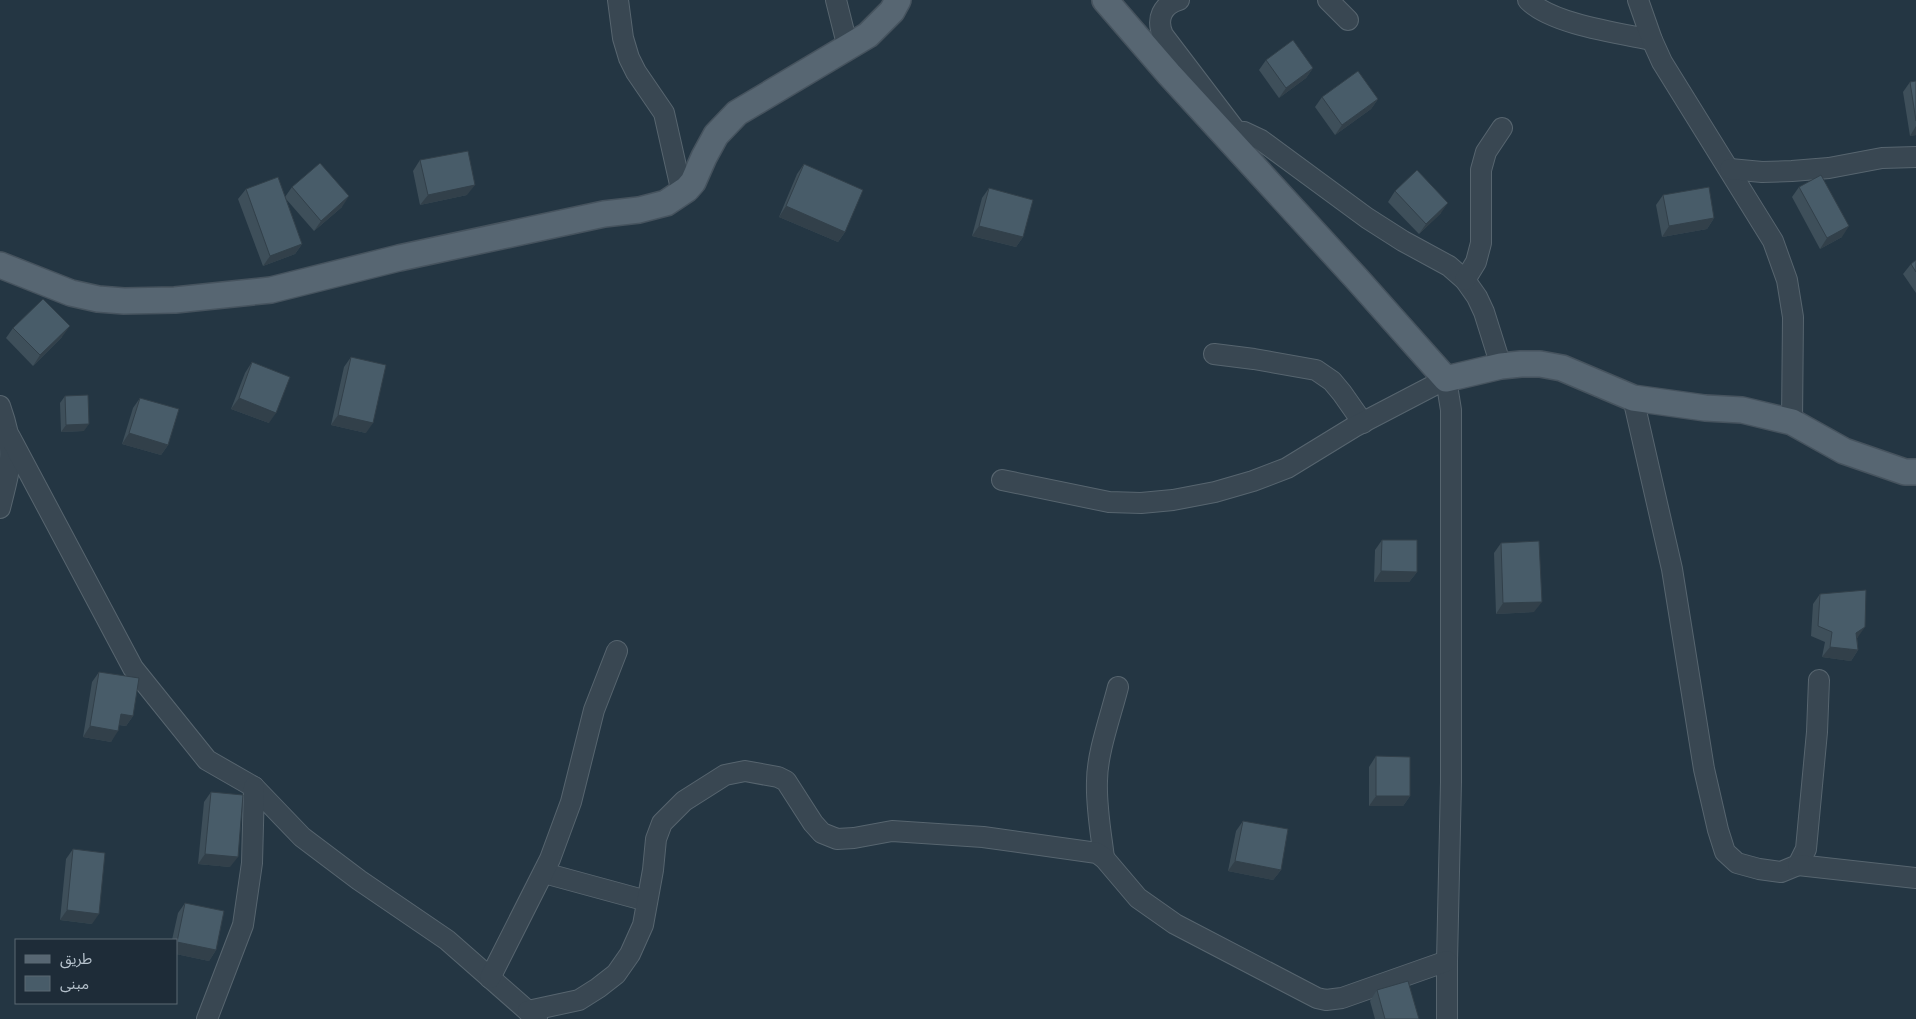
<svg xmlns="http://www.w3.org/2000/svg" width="1916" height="1019" viewBox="0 0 1916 1019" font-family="Arial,'Noto Sans Arabic',sans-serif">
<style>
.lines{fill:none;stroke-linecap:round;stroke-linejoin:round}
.minor-casing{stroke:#57656f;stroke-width:22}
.major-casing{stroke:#46535e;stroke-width:28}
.minor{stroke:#394752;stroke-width:20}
.major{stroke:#576672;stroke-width:25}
.wall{fill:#3e4f5a}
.shaded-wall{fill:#32404a}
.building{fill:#485c69;stroke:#32404a}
</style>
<rect width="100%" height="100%" fill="#243643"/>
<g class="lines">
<defs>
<g id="minor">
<polyline points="618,0 623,38 629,58 636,72 664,113 682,193"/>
<polyline points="836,0 848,48"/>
<path d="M1179,0c-17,5 -23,19 -16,35l73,96"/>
<polyline points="1328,0 1348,20"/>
<path d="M1528,0c23,24 90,33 124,40"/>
<polyline points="1638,0 1652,40 1662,62 1773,241 1787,280 1793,317 1792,422"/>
<polyline points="1222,131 1244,132 1261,140 1367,218 1403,241 1449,266 1465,280 1477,297 1484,312 1501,366"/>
<polyline points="1730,169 1762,172 1792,171 1829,168 1882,158 1916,157"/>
<polyline points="1465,280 1476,262 1481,243 1481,170 1486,152 1502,128"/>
<polyline points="1214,354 1254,359 1316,370 1332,381 1342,393 1363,423"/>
<polyline points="1633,398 1672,569 1704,769 1718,830 1725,852 1737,863 1759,869 1781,872 1798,865 1806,849 1817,732 1819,680"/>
<path d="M0,406c16,45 11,58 0,102"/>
<polyline points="0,437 10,437 133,668 207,760 254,787 302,837 359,880 447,940 537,1019"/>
<polyline points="1002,480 1109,502 1141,503 1173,500 1215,492 1253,481 1287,468 1354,427 1446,379 1451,410 1451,782 1447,961 1447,1019"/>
<path d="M1104,858c-3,-25 -8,-51 -7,-77 0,-28 14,-66 21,-94"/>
<polyline points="1798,865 1916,878"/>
<polyline points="544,873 647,901"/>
<polyline points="490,978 550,859 571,802 594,710 617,651"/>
<polyline points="528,1011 579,1000 598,988 616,974 630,954 643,925 653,870 656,839 662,823 684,801 725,775 745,771 778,777 786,781 813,823 822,833 837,839 854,838 892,831 983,837 1097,853 1104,858 1138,898 1175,924 1317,998 1326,1000 1342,998 1447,961"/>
<polyline points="207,1019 243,925 252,863 254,787"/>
</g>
<g id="major">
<polyline points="1105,0 1169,74 1357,279 1446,379 1501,366 1521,364 1540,364 1562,368 1633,398 1705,408 1742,410 1792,422 1844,451 1905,472 1916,472"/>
<polyline points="0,265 71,293 98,299 124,301 175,300 271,290 399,258 604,214 639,210 666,203 687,189 693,182 704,157 716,135 737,113 868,35 892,11 898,0"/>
</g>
</defs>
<use href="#minor" class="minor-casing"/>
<use href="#major" class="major-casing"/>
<use href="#minor" class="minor"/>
<use href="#major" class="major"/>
</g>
<g class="wall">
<polygon points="1266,60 1313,68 1306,78 1279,98 1259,70"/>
<polygon points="1916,81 1916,135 1910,136 1903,92 1910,82"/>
<polygon points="1322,97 1378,99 1371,109 1335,135 1315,107"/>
<polygon points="420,160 467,195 420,205 413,171"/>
<polygon points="804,164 845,232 838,242 779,217 797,174"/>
<polygon points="292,187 342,207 314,231 286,199 302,244 295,254 263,266 238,199 246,189 285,197"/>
<polygon points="1799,187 1842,237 1820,249 1792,197"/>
<polygon points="989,188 1023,237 1016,247 972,236 982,198"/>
<polygon points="1395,191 1441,213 1419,234 1388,202"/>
<polygon points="1663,195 1714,218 1707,229 1662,237 1656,205"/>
<polygon points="1916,260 1916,293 1903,274 1911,264"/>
<polygon points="13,328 62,337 33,366 6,338"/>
<polygon points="351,357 366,433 331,425 344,367"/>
<polygon points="252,362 269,423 231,409 245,373"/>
<polygon points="65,396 84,431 61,432 60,403"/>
<polygon points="140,398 168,445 161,455 122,444 133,408"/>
<polygon points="1382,540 1417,572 1409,582 1374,582 1375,550"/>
<polygon points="1501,543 1534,612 1496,614 1494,553"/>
<polygon points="1820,594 1858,637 1857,638 1858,650 1851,661 1822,657 1825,642 1811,636 1813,604"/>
<polygon points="99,672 133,716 126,726 119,725 111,742 83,737 92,682"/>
<polygon points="1376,756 1410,796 1403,806 1369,806 1369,767"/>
<polygon points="211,792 230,867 198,864 204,802"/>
<polygon points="1243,821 1281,870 1273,880 1228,871 1236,831"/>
<polygon points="73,849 92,924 60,920 66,859"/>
<polygon points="185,903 216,950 209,961 176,954 176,940 172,940 178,913"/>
<polygon points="1377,990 1419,1019 1375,1019 1370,1001"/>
</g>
<g class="shaded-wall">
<polygon points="1313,68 1306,78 1279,98 1286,88"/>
<polygon points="1378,99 1371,109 1335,135 1342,125"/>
<polygon points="1916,126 1916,135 1910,136"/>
<polygon points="475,185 467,195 420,205 428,195"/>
<polygon points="349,196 342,207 314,231 321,221"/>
<polygon points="1448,203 1441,213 1419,234 1426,224"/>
<polygon points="786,206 845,232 838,242 779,217"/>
<polygon points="1714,218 1707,229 1662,237 1669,226"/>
<polygon points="979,226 1023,237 1016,247 972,236"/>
<polygon points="1849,226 1842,237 1820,249 1827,238"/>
<polygon points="302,244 295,254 263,266 270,256"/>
<polygon points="70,326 62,337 33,366 40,355"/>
<polygon points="239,398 276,413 269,423 231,409"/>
<polygon points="338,415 373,423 366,433 331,425"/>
<polygon points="89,424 84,431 61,432 66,425"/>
<polygon points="129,433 168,445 161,455 122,444"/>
<polygon points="1381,571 1417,572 1409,582 1374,582"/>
<polygon points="1542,602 1534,612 1496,614 1503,603"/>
<polygon points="1865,627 1858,637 1849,644 1856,633"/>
<polygon points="1830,647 1858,650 1851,661 1822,657"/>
<polygon points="121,714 133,716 126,726 114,724"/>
<polygon points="90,726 118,731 111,742 83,737"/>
<polygon points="1376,796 1410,796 1403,806 1369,806"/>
<polygon points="205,854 238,857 230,867 198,864"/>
<polygon points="1235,861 1281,870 1273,880 1228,871"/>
<polygon points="67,910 99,914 92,924 60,920"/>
<polygon points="177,942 216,950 209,961 176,954"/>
</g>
<g class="building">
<polygon points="1293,40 1313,68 1286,88 1266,60"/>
<polygon points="1358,71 1378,99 1342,125 1322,97"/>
<polygon points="1916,81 1916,121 1910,82"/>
<polygon points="468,151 475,185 428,195 420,160"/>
<polygon points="320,163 349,196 321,221 292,187"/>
<polygon points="804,164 863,190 845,232 786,206"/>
<polygon points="1417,170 1448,203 1426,224 1395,191"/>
<polygon points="1821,175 1849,226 1827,238 1799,187"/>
<polygon points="278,177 302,244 270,256 246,189"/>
<polygon points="1709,187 1714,218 1669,226 1663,195"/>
<polygon points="989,188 1033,200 1023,237 979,226"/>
<polygon points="1916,260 1916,272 1911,264"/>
<polygon points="43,299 70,326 40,355 13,328"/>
<polygon points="351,357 386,365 373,423 338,415"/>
<polygon points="252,362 290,377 276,413 239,398"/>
<polygon points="88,395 89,424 66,425 65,396"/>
<polygon points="140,398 179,409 168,445 129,433"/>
<polygon points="1382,540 1417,540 1417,572 1381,571"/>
<polygon points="1539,541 1542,602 1503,603 1501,543"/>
<polygon points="1866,590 1865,627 1856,633 1858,650 1830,647 1832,632 1818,626 1820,594"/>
<polygon points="99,672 139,678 133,716 121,714 118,731 90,726"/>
<polygon points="1376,756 1410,757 1410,796 1376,796"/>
<polygon points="211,792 243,795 238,857 205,854"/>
<polygon points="1243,821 1288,829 1281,870 1235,861"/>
<polygon points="73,849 105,853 99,914 67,910"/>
<polygon points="185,903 224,911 216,950 177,942"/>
<polygon points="1408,981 1419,1019 1385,1019 1377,990"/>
</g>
<rect x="15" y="939" width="162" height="65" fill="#1e2c38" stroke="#5b6873"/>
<rect x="25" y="955" width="25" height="8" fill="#576672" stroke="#5b6873"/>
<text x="60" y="964" font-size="15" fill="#b6c2cc">طريق</text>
<rect x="25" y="976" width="25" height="15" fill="#485c69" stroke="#5b6873"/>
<text x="60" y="989" font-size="15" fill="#b6c2cc">مبنى</text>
</svg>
